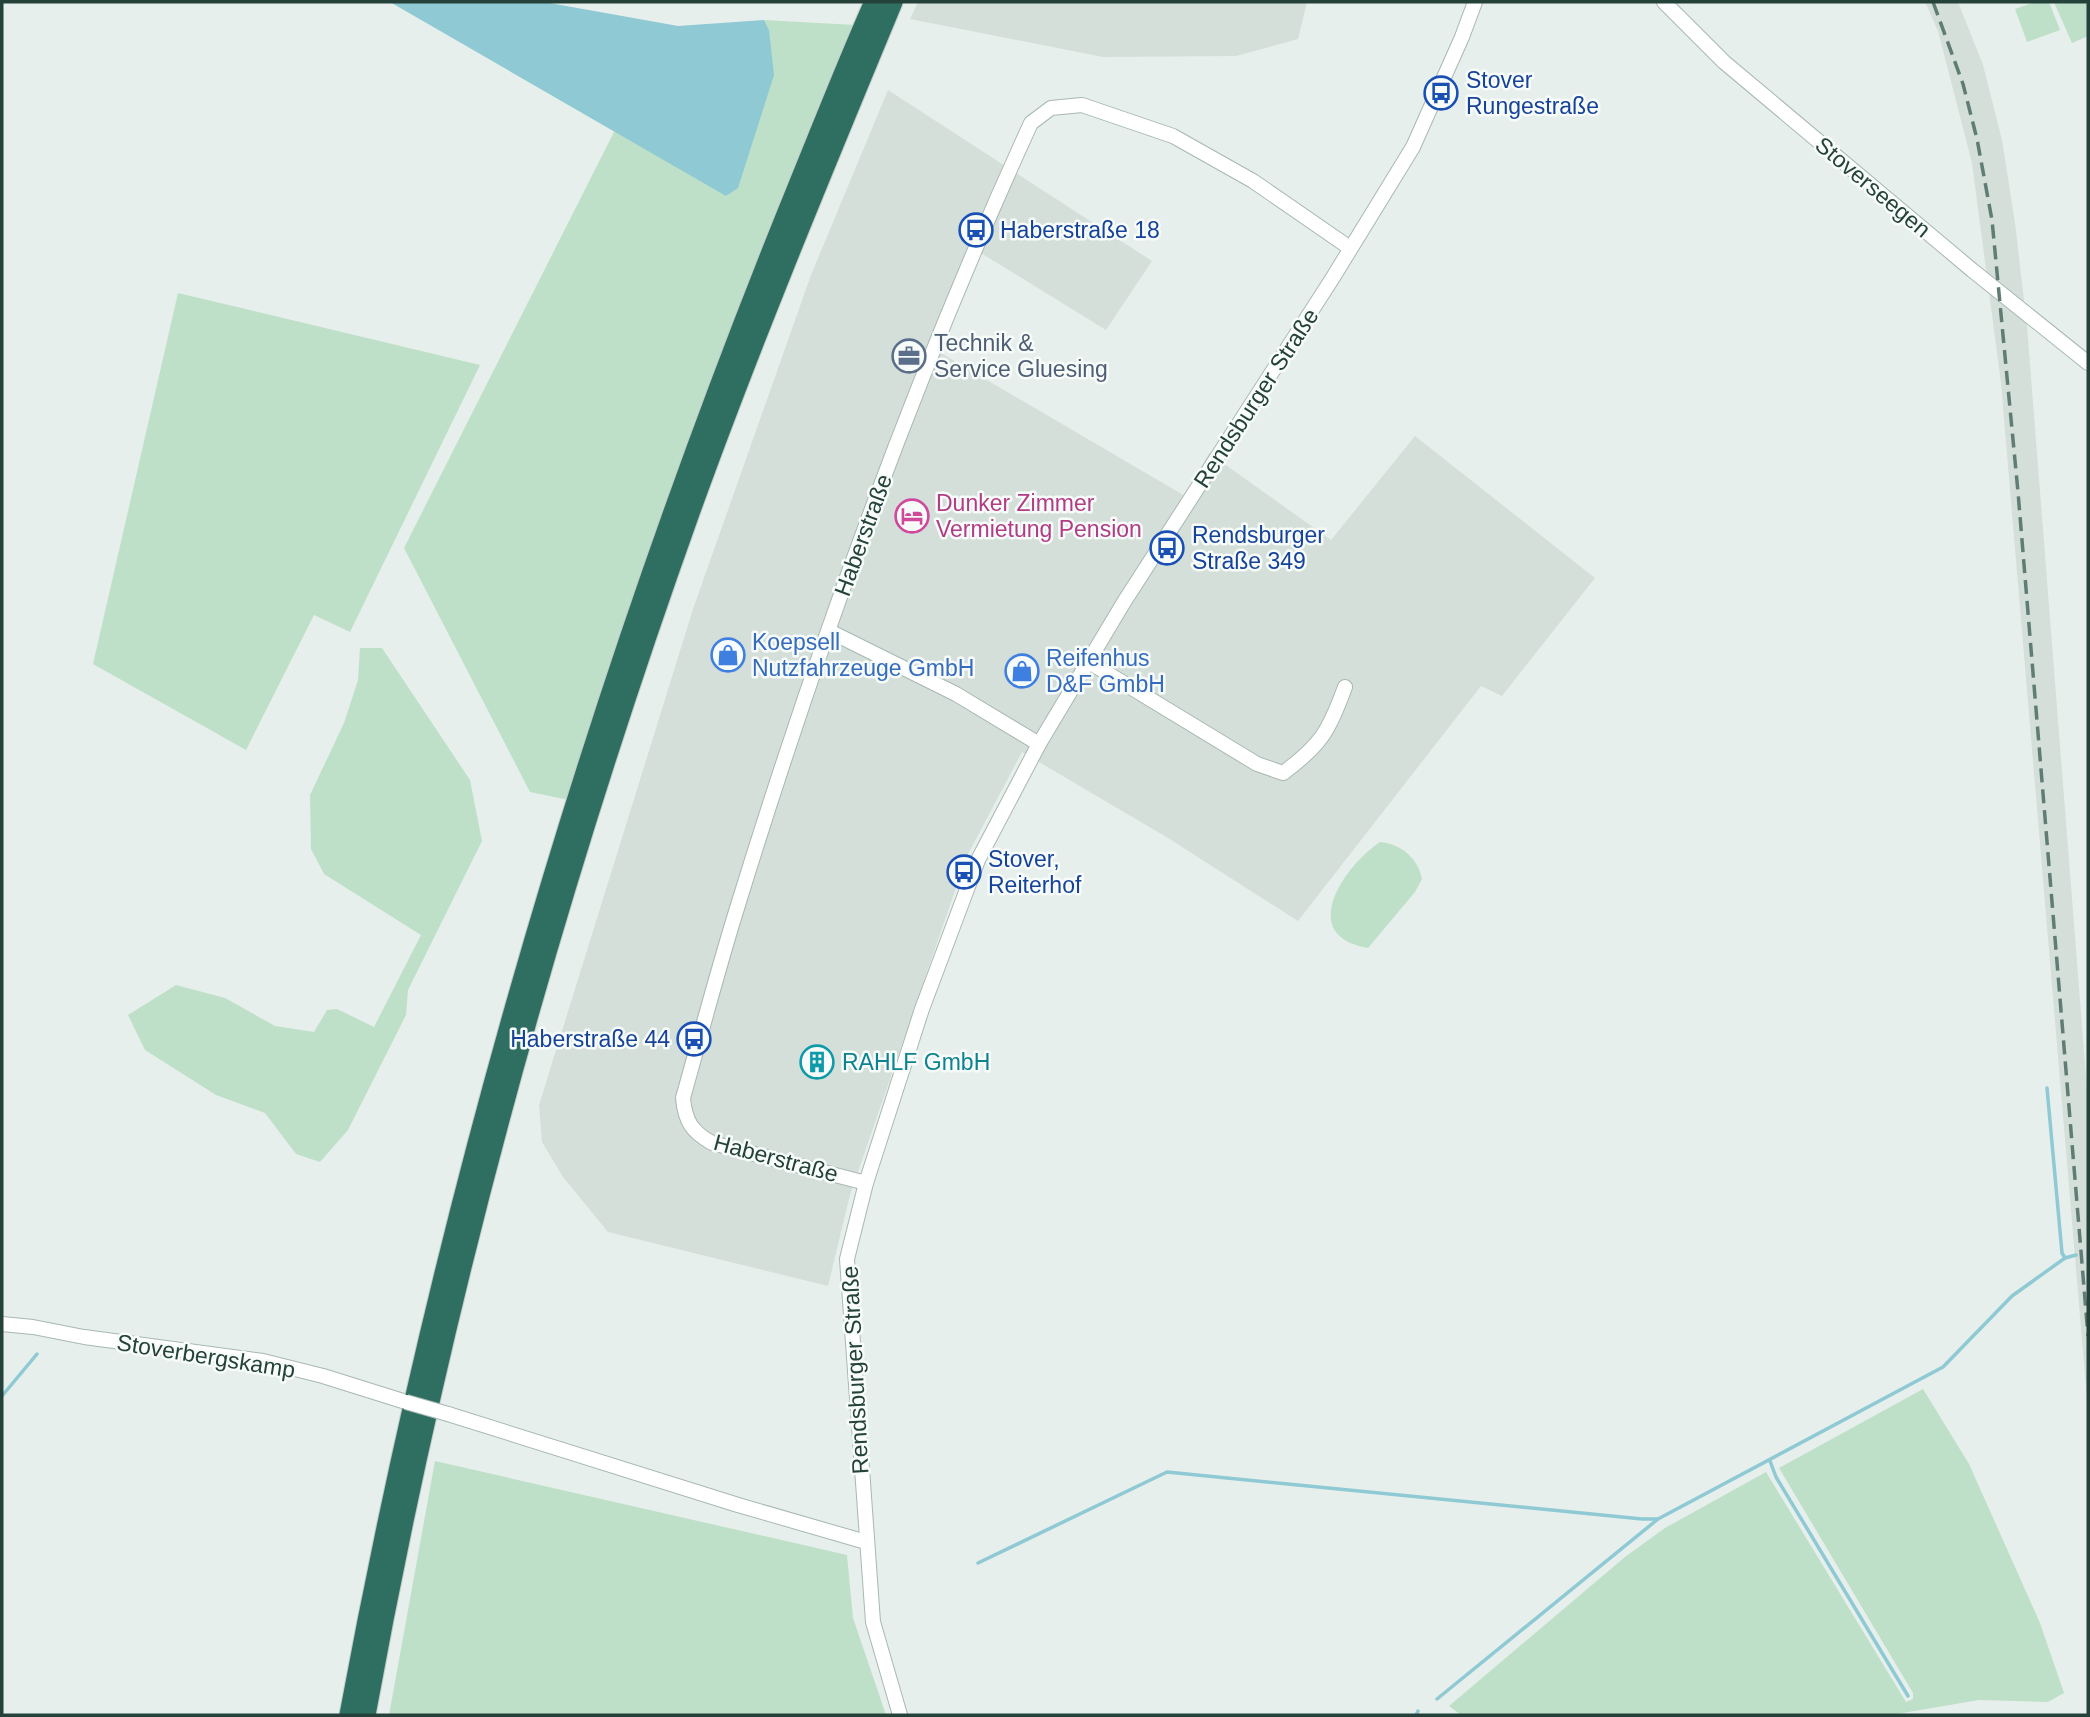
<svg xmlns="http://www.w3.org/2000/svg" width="2090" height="1717" viewBox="0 0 2090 1717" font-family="Arial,sans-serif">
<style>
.built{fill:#d4dfda}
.green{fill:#bfe0c8}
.water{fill:#8ec9d4}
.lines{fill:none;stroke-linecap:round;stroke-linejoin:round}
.stream{stroke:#8ec9d4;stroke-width:3.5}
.minor-casing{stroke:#a8b8b2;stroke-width:16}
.highway-casing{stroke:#c2cac8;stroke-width:23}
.minor{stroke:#fff;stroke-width:14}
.highway{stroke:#2f6f62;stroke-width:21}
.rail{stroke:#5f7d75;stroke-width:3.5;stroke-dasharray:14 7;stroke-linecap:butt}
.minor-bridge-casing{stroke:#a8b8b2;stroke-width:16;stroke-linecap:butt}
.minor-bridge{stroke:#fff;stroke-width:14}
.labels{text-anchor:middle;stroke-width:5;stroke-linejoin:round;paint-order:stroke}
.transit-label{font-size:23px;fill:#164399;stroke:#f7fbf9;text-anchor:start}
.street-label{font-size:23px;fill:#24423a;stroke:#f7fbf9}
.service-label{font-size:23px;fill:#4e5e75;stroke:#f7fbf9;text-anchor:start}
.hotel-label{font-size:23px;fill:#b23c85;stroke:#f7fbf9;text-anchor:start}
.shop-label{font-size:23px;fill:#366cbe;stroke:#f7fbf9;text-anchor:start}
.culture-label{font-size:23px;fill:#0d838f;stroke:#f7fbf9;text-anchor:start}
</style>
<rect width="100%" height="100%" fill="#e6efeb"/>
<g class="built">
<polygon points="918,2 1307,2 1298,39 1236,56 1103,57 910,19"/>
<polygon points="1925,2 1958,2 1983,65 2002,140 2015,223 2027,326 2088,1102 2088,1411 2001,383 1972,163 1938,31"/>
<polygon points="888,90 1152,261 1106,330 976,250 934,349 1185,496 1209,453 1331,540 1415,436 1595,578 1502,696 1481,686 1298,921 1168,838 1022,752 967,856 850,1195 828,1286 608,1232 563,1177 542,1142 539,1105 693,609 811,275"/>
</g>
<g class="green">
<polygon points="2035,2 2049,2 2060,30 2027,42 2015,9"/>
<polygon points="2054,2 2088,2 2088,36 2072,43"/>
<polygon points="764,20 855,25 569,800 530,792 404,548 615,130 727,196 769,30"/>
<polygon points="178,293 480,365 350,632 314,615 246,750 93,664"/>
<polygon points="360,648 382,648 470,780 482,841 408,990 406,1015 348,1130 320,1162 296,1154 265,1113 216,1095 145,1050 128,1015 176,985 225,998 275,1026 314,1032 327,1010 337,1009 374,1027 421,935 324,874 311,849 310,795 344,723 358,680"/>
<path d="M1380,842c21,2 38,16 42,37l-7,13 -47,56c-72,-12 -24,-82 12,-106z"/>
<polygon points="1923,1389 1969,1464 2040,1623 2064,1693 2048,1702 1979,1700 1891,1715 1461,1715 1449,1706 1625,1557 1665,1528 1766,1472 1906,1702 1913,1699 1913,1693 1779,1468"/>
<polygon points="435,1461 847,1555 853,1618 886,1715 389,1715"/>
</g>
<polygon class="water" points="390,2 544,2 678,26 764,20 769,30 774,75 738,188 726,196"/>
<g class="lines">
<g class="stream">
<polyline points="2047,1088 2062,1253 2065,1258"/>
<polyline points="2,1396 37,1354"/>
<polyline points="1770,1461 1776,1477 1908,1696"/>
<polyline points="978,1563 1167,1472 1642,1519 1658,1519 1943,1367 2012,1296 2065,1258 2076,1255"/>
<polyline points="1437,1699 1658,1519"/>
<polyline points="1416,1715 1418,1711"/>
</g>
<defs>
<g id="minor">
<polyline points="1664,2 1724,62 1972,270 2088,363"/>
<polyline points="829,631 956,694 1039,744"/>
<path d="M1089,662l168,102 26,9c38,-28 46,-42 62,-86"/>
<path d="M866,1183l-154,-40c-20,-11 -27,-22 -29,-45 18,-64 35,-129 55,-193 82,-266 177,-529 293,-782l20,-15 31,-3 91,31 80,45 97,67"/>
<polyline points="2,1324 33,1327 84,1337 263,1361 323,1376 406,1402"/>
<polyline points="448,1414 738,1505 866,1542"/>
<polyline points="900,1715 873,1622 847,1259 866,1183 922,1009 978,860 1039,744 1124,602 1332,279 1413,147 1462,37 1475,2"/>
</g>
<g id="highway">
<path d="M350,1715c97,-524 248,-1037 449,-1530 25,-61 49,-123 76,-183"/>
<path d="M365,1715c74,-408 184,-811 324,-1202 62,-172 133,-342 203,-511"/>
</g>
</defs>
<use href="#minor" class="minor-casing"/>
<use href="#highway" class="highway-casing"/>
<use href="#minor" class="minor"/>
<use href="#highway" class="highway"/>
<polyline class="rail" points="1933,2 1963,84 1977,139 1992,220 2018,492 2088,1336"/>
<defs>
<polyline id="minor-bridge" points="406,1402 448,1414"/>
</defs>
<use href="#minor-bridge" class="minor-bridge-casing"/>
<use href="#minor-bridge" class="minor-bridge"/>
</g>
<defs>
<symbol id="bus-ring" viewBox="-11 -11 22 22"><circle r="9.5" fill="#f7fbf9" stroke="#1a4fb4" stroke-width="1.5"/><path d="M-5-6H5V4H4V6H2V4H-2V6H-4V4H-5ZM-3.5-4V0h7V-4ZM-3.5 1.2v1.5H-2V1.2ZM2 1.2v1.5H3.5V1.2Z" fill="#1a4fb4"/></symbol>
<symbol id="office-ring" viewBox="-11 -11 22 22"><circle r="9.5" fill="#f7fbf9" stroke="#5c6f8a" stroke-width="1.5"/><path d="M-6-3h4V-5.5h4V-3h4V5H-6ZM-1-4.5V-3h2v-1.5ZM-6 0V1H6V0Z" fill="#5c6f8a"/></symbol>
<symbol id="hotel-ring" viewBox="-11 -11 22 22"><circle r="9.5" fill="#f7fbf9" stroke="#d1479c" stroke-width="1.5"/><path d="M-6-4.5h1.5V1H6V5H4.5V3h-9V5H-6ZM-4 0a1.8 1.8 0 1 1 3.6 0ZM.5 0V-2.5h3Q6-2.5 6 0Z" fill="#d1479c"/></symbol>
<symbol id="shop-ring" viewBox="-11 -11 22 22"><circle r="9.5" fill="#f7fbf9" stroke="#3f7fe0" stroke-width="1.5"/><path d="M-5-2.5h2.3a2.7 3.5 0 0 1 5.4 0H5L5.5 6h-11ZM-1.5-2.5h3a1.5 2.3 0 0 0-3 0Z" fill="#3f7fe0"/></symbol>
<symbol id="building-ring" viewBox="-11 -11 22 22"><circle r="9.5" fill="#f7fbf9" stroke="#0f9aa8" stroke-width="1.5"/><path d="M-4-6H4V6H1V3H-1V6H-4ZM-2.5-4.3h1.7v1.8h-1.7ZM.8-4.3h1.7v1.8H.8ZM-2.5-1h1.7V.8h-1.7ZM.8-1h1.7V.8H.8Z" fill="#0f9aa8"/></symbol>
</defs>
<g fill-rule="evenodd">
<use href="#bus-ring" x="1422" y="74" width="38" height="38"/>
<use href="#bus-ring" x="957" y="211" width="38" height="38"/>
<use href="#office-ring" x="890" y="337" width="38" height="38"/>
<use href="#hotel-ring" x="893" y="497" width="38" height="38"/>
<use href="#bus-ring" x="1148" y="529" width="38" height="38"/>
<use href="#shop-ring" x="709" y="636" width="38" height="38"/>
<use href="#shop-ring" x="1003" y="652" width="38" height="38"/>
<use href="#bus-ring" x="945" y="853" width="38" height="38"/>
<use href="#bus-ring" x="675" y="1020" width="38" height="38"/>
<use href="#building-ring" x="798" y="1043" width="38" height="38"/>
</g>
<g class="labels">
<g class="transit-label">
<text x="1466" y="88">Stover<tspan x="1466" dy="26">Rungestraße</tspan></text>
<text x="1000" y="238">Haberstraße 18</text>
<text x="1192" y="543">Rendsburger<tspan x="1192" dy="26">Straße 349</tspan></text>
<text x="988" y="867">Stover,<tspan x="988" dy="26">Reiterhof</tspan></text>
<text x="670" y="1047" text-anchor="end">Haberstraße 44</text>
</g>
<g class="street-label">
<text transform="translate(1873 187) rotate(40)" y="8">Stoverseegen</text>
<text transform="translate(1256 398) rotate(-57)" y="8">Rendsburger Straße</text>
<text transform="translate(863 535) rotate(-70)" y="8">Haberstraße</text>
<text transform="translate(776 1158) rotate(15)" y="8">Haberstraße</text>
<text transform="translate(206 1356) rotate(9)" y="8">Stoverbergskamp</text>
<text transform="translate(855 1370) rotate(-93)" y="8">Rendsburger Straße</text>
</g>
<g class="service-label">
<text x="934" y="351">Technik &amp;<tspan x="934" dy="26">Service Gluesing</tspan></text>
</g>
<g class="hotel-label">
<text x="936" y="511">Dunker Zimmer<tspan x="936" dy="26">Vermietung Pension</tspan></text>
</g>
<g class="shop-label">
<text x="752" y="650">Koepsell<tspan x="752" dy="26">Nutzfahrzeuge GmbH</tspan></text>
<text x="1046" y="666">Reifenhus<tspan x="1046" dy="26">D&amp;F GmbH</tspan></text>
</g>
<g class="culture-label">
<text x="842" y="1070">RAHLF GmbH</text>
</g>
</g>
<rect width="2090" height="1717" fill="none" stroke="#24423a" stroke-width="7"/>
</svg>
